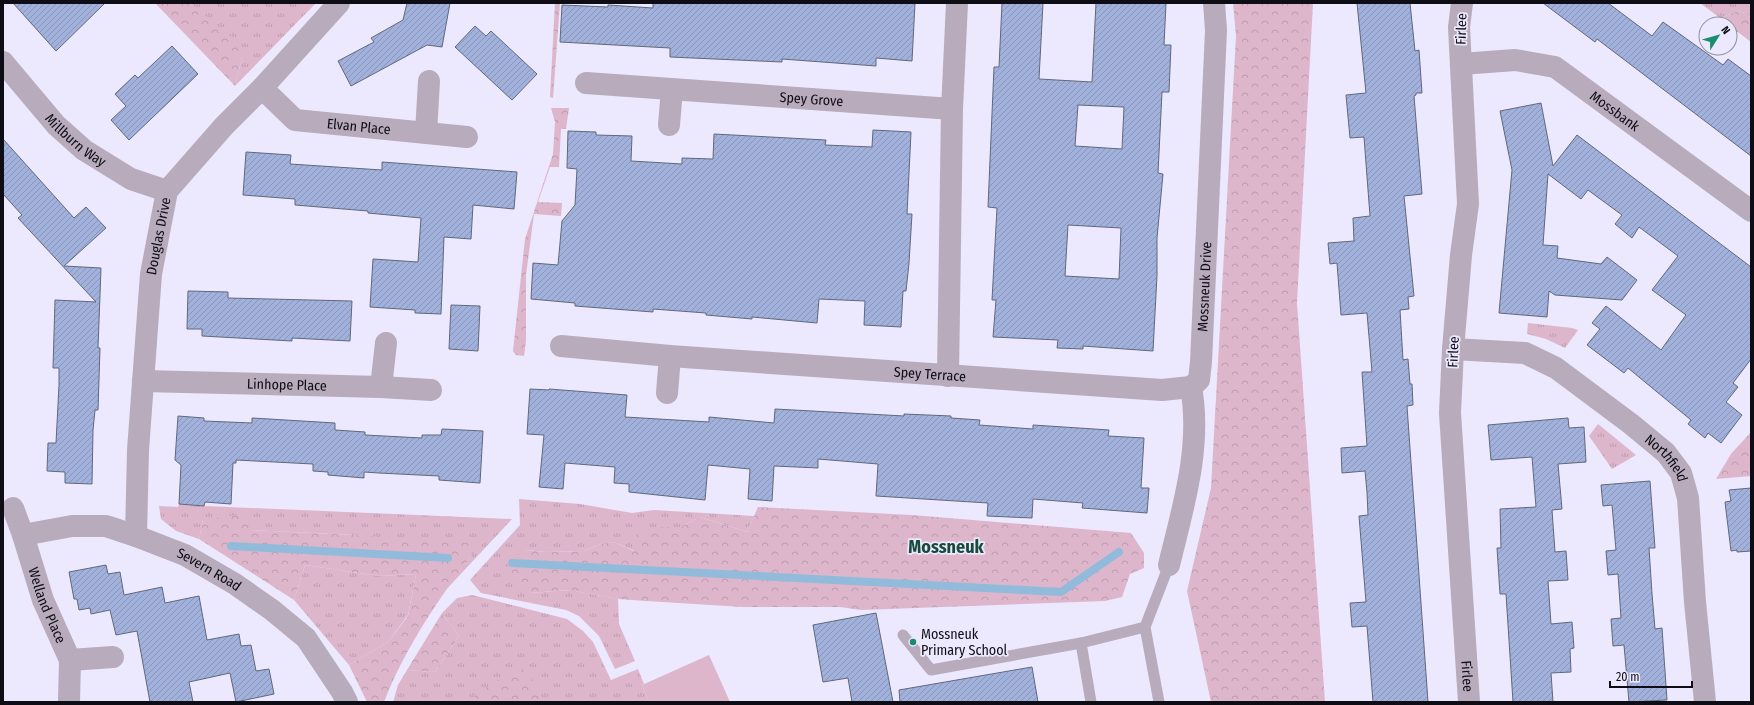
<svg xmlns="http://www.w3.org/2000/svg" width="1754" height="705" viewBox="0 0 1754 705" font-family="'Fira Sans Condensed',sans-serif">
<style>
.grass{fill:url(#grass-tufts)}
.forest{fill:url(#forest-crowns)}
.garden{fill:#ddb6cc}
.lines{fill:none;stroke-linecap:round;stroke-linejoin:round}
.stream{stroke:#92badb;stroke-width:8}
.building{fill:url(#building-hatch);stroke:#60687d;fill-rule:evenodd}
.service{stroke:#b8abbc;stroke-width:11}
.minor{stroke:#b8abbc;stroke-width:22}
.poi-dot{fill:#198d6e;stroke:#ece8fd;stroke-width:1.5}
.labels{text-anchor:middle;stroke-width:3.5;stroke-linejoin:round;paint-order:stroke}
.street-label{font-size:14px;fill:#0e0c15;stroke:#ece8fd}
.poi-label{font-size:14px;fill:#0e0c15;stroke:#ece8fd;text-anchor:start}
.district-label{font-size:18px;font-weight:bold;fill:#184a3b;stroke:#ece8fd}
</style>
<defs>
<pattern id="grass-tufts" width="24" height="20" patternUnits="userSpaceOnUse"><rect width="24" height="20" fill="#ddb6cc"/><path d="M3 7l-1-3M5 7V3M7 7l1-3M15 17l-1-3M17 17v-4M19 17l1-3" fill="none" stroke="#bc9bae"/></pattern>
<pattern id="forest-crowns" width="20" height="18" patternUnits="userSpaceOnUse"><rect width="20" height="18" fill="#ddb6cc"/><path d="M2 6a3 3 0 1 1 6 0M12 15a3 3 0 1 1 6 0" fill="none" stroke="#bc9bae"/></pattern>
<pattern id="building-hatch" width="6" height="6" patternUnits="userSpaceOnUse"><rect width="6" height="6" fill="#a1b1db"/><path d="M-1 1l2-2M0 6l6-6M5 7l2-2" fill="none" stroke="#8997bb"/></pattern>
</defs>
<rect width="100%" height="100%" fill="#ece8fd"/>
<g class="grass">
<polygon points="190,3 316,3 235,86 242,58 209,20"/>
<polygon points="1700,3 1751,3 1751,18 1740,10 1720,18"/>
<polygon points="1528,323 1572,328 1578,330 1565,348 1546,339 1527,334"/>
<polygon points="1598,424 1636,455 1612,469 1589,436"/>
<polygon points="519,499 580,504 632,513 654,510 754,516 747,532 700,517 680,527 659,527 635,551 614,542 601,544 584,551 546,552 525,550 530,593 570,590 618,599 619,624 635,661 615,669 599,636 579,616 566,610 481,593 470,580 520,525"/>
<polygon points="179,504 204,506 512,519 442,594 474,552 356,535 251,530 203,520 199,539 176,531 161,519 159,506 178,507"/>
<polygon points="305,565 379,576 416,574 408,615 388,642 349,665 294,600"/>
<polygon points="472,595 567,619 583,631 593,642 611,680 638,669 644,684 642,685 649,702 393,702 398,685 407,670 435,672 459,636 442,613 457,598"/>
</g>
<g class="forest">
<polygon points="155,3 190,3 233,38 242,58 235,86"/>
<polygon points="555,3 560,3 553,98 550,97"/>
<polygon points="1233,3 1313,3 1297,303 1325,702 1211,702 1187,591 1211,488 1236,36"/>
<polygon points="1740,10 1751,18 1751,42 1730,26 1730,24 1727,24 1720,18"/>
<polygon points="551,108 569,108 566,129 561,129 559,167 550,167 538,202 562,203 561,216 534,214 526,275 526,341 524,356 516,355 513,351 525,239 553,154 555,122"/>
<polygon points="1751,432 1751,476 1716,479 1731,454"/>
<polygon points="758,507 912,515 1131,533 1144,553 1144,568 1130,574 1122,597 1105,601 861,610 840,607 743,607 646,601 618,599 569,590 530,593 506,575 509,561 525,550 546,552 584,551 601,544 614,542 634,551 630,539 637,534 659,527 680,527 700,517 747,532"/>
<path d="M244,514l7,16 105,5 115,8 3,9c-35,46 -69,96 -90,150h-17l-18,-37 39,-23 20,-26 8,-42 -37,2 -74,-11 -11,35 -95,-61 4,-19z"/>
<polygon points="442,613 459,636 435,672 407,670"/>
<polygon points="522,669 535,682 540,694 537,702 479,702 475,695 504,676"/>
</g>
<polygon class="garden" points="709,655 730,702 649,702 642,685"/>
<g class="lines">
<g class="stream">
<polyline points="231,546 448,558"/>
<polyline points="512,563 1061,592 1119,552"/>
</g>
</g>
<g class="building">
<polygon points="13,3 105,3 56,51"/>
<polygon points="407,3 450,3 442,47 427,45 351,86 338,61 374,42 371,38 403,20"/>
<polygon points="653,3 915,3 912,61 876,58 876,66 782,59 782,62 670,57 670,48 560,42 562,5 608,7 608,5 653,8"/>
<path d="M1002,3h41l-4,76 53,3 4,-79h70l-2,42h7l-2,47h-7l-4,81 5,1 -6,64v37l-4,76 -70,-5v3l-26,-1 1,-8 -65,-3 3,-37h-4l5,-92 -9,-1 6,-140h5zM1078,105l46,2 -2,42 -47,-3zM1068,225l53,3 -2,51 -54,-3z"/>
<polygon points="1357,3 1410,3 1415,51 1419,50 1422,93 1416,93 1416,95 1414,96 1422,194 1404,196 1414,296 1408,297 1409,309 1400,310 1403,360 1408,359 1410,384 1412,384 1413,405 1407,406 1428,702 1373,702 1367,626 1352,627 1350,603 1366,602 1359,516 1368,515 1367,492 1365,471 1342,473 1341,448 1367,446 1362,372 1372,372 1367,313 1341,315 1337,263 1330,264 1328,243 1354,241 1353,218 1370,216 1364,137 1350,138 1346,95 1366,93"/>
<polygon points="1543,3 1608,3 1652,36 1663,22 1723,65 1728,59 1751,76 1751,156 1597,39 1595,42"/>
<polygon points="475,26 486,36 491,31 537,74 512,100 455,47"/>
<polygon points="172,46 198,74 129,140 111,120 126,106 115,94 135,75 138,78"/>
<polygon points="1541,103 1553,166 1577,135 1751,267 1751,359 1733,383 1738,387 1726,402 1742,415 1721,443 1708,433 1705,438 1688,424 1691,420 1628,368 1624,373 1587,345 1600,329 1592,323 1606,306 1661,350 1686,315 1652,290 1678,256 1639,227 1632,238 1615,224 1622,215 1588,190 1581,199 1548,174 1543,245 1558,246 1557,258 1601,264 1607,257 1637,280 1622,300 1555,295 1549,291 1547,317 1499,313 1512,170 1500,111"/>
<polygon points="873,130 911,132 907,214 912,214 909,263 906,291 903,291 901,327 864,325 865,301 819,299 817,323 752,317 752,319 706,315 706,313 653,309 653,312 575,306 575,303 531,299 533,263 558,265 562,221 575,205 577,169 567,168 568,131 596,132 596,135 632,136 631,161 682,164 682,158 713,159 714,134 826,140 825,145 872,147"/>
<polygon points="3,139 74,218 86,207 106,228 64,266 101,268 98,348 100,348 98,410 95,410 93,430 92,484 65,483 65,472 47,471 48,443 56,443 59,385 59,368 53,368 55,300 96,302 18,218 22,215 3,194"/>
<polygon points="246,152 291,155 290,164 382,170 382,162 517,172 514,209 473,205 471,239 444,237 441,314 415,313 415,310 370,307 373,259 418,262 421,218 368,213 368,211 295,205 295,199 243,195"/>
<polygon points="188,291 228,292 228,298 352,301 350,341 292,338 292,341 202,336 202,329 187,329"/>
<polygon points="451,305 480,306 478,351 449,349"/>
<polygon points="530,389 549,390 549,389 627,395 625,417 709,422 709,417 774,423 775,409 904,416 904,414 951,416 951,418 980,420 979,425 1033,429 1033,425 1109,430 1108,436 1144,438 1141,488 1149,488 1147,513 1082,508 1083,503 1033,499 1032,518 987,516 988,503 876,496 878,464 818,459 818,468 774,466 772,501 748,499 750,469 708,465 705,500 629,492 629,484 614,483 615,467 565,463 563,489 539,487 544,435 527,434"/>
<polygon points="178,416 204,418 204,421 252,423 252,418 335,423 335,430 365,432 365,435 422,438 422,435 441,435 442,429 483,431 480,483 439,480 439,476 379,473 364,472 364,478 328,475 328,472 313,471 313,464 236,460 236,463 233,463 231,504 205,502 204,506 179,504 181,465 175,460"/>
<polygon points="1568,418 1569,428 1584,427 1586,462 1558,464 1562,509 1552,510 1555,552 1566,551 1568,580 1548,581 1551,624 1572,622 1574,648 1570,649 1571,672 1551,673 1553,702 1513,702 1506,594 1500,594 1497,548 1501,548 1500,509 1536,507 1532,457 1491,460 1488,425"/>
<polygon points="1650,481 1655,548 1649,548 1652,594 1655,629 1662,628 1667,700 1629,702 1624,645 1613,646 1611,619 1621,618 1618,574 1608,575 1606,551 1616,550 1612,505 1603,506 1601,485"/>
<polygon points="1751,488 1751,551 1737,552 1737,550 1731,551 1725,502 1731,501 1729,490"/>
<polygon points="106,565 108,574 120,572 124,595 162,587 165,603 199,596 207,640 239,634 241,646 251,645 256,671 269,669 274,694 236,702 230,673 189,682 193,702 150,702 137,631 116,635 110,610 91,614 90,608 79,610 77,599 74,599 69,572"/>
<polygon points="876,613 893,702 852,702 848,678 823,682 813,625"/>
<polygon points="1032,667 1038,702 900,702 899,690"/>
</g>
<g class="lines">
<g class="service">
<polyline points="903,635 931,670 1081,643"/>
<polyline points="1091,702 1081,643 1145,627"/>
<polyline points="1159,702 1145,627 1169,565"/>
</g>
<g class="minor">
<path id="s1" d="M1462,3l-3,24 9,177 -7,51 -8,94 -3,64 19,289"/>
<path id="s2" d="M3,62l53,63 28,25 47,29 36,12"/>
<path id="s3" d="M1461,64l54,-4 40,7 196,144"/>
<path id="s4" d="M586,83l366,26"/>
<path id="s5" d="M262,88l33,32 172,17"/>
<polyline points="669,125 672,89"/>
<polyline points="426,133 429,81"/>
<path id="s6" d="M561,346l109,10 492,34 29,-3"/>
<path id="s7" d="M1453,349l72,4 31,15 75,56 35,29 15,20 7,25 7,104 10,100"/>
<polyline points="948,376 952,109 957,3"/>
<path id="s8" d="M143,381l238,6 50,3"/>
<polyline points="381,387 386,343"/>
<polyline points="667,393 670,356"/>
<path id="s9" d="M13,508l10,27 20,65 27,60 -1,42"/>
<path id="s10" d="M23,535l49,-9h34l30,10 49,19 50,29 37,26 34,28 36,54 5,10"/>
<path id="s11" d="M136,536l2,-86 13,-176 16,-83 57,-65 38,-38 77,-85"/>
<path id="s12" d="M1169,565c14,-58 33,-118 22,-178l8,-7 2,-18 15,-332 -2,-27"/>
<polyline points="70,660 113,657"/>
</g>
</g>
<circle class="poi-dot" cx="913" cy="642" r="4"/>
<g class="labels">
<g class="street-label">
<text transform="translate(1461 29) rotate(-88)" y="5">Firlee</text>
<text dy="5" stroke="none"><textPath href="#s4" startOffset="226">Spey Grove</textPath></text>
<text dy="5" stroke="none"><textPath href="#s3" startOffset="169">Mossbank</textPath></text>
<text dy="5" stroke="none"><textPath href="#s5" startOffset="110">Elvan Place</textPath></text>
<text dy="5" stroke="none"><textPath href="#s2" startOffset="107">Millburn Way</textPath></text>
<text dy="5" stroke="none"><textPath href="#s11" startOffset="301">Douglas Drive</textPath></text>
<text dy="5" stroke="none"><textPath href="#s12" startOffset="285">Mossneuk Drive</textPath></text>
<text transform="translate(1453 352) rotate(-87)" y="5">Firlee</text>
<text dy="5" stroke="none"><textPath href="#s6" startOffset="370">Spey Terrace</textPath></text>
<text dy="5" stroke="none"><textPath href="#s8" startOffset="144">Linhope Place</textPath></text>
<text dy="5" stroke="none"><textPath href="#s7" startOffset="250">Northfield</textPath></text>
<text dy="5" stroke="none"><textPath href="#s10" startOffset="196">Severn Road</textPath></text>
<text dy="5" stroke="none"><textPath href="#s9" startOffset="103">Welland Place</textPath></text>
<text dy="5" stroke="none"><textPath href="#s1" startOffset="675">Firlee</textPath></text>
</g>
<g class="poi-label">
<text x="921" y="639">Mossneuk<tspan x="921" dy="16">Primary School</tspan></text>
</g>
<g class="district-label">
<text x="946" y="553">Mossneuk</text>
</g>
</g>
<rect width="1754" height="705" fill="none" stroke="#0e0c15" stroke-width="8"/>
<g transform="translate(1718 36) rotate(53)"><circle r="19" fill="#ece8fd" stroke="#9390a0"/>
<path d="M0-3L7 15L0 10L-7 15Z" fill="#198d6e"/>
<text y="-6" font-size="11" font-weight="bold" text-anchor="middle" fill="#0e0c15">N</text>
</g>
<path d="M1610 681v6h82v-6" fill="none" stroke="#0e0c15" stroke-width="2"/>
<text x="1616" y="681" font-size="12" fill="#0e0c15" stroke="#ece8fd" stroke-width="3" paint-order="stroke">20 m</text>
</svg>
